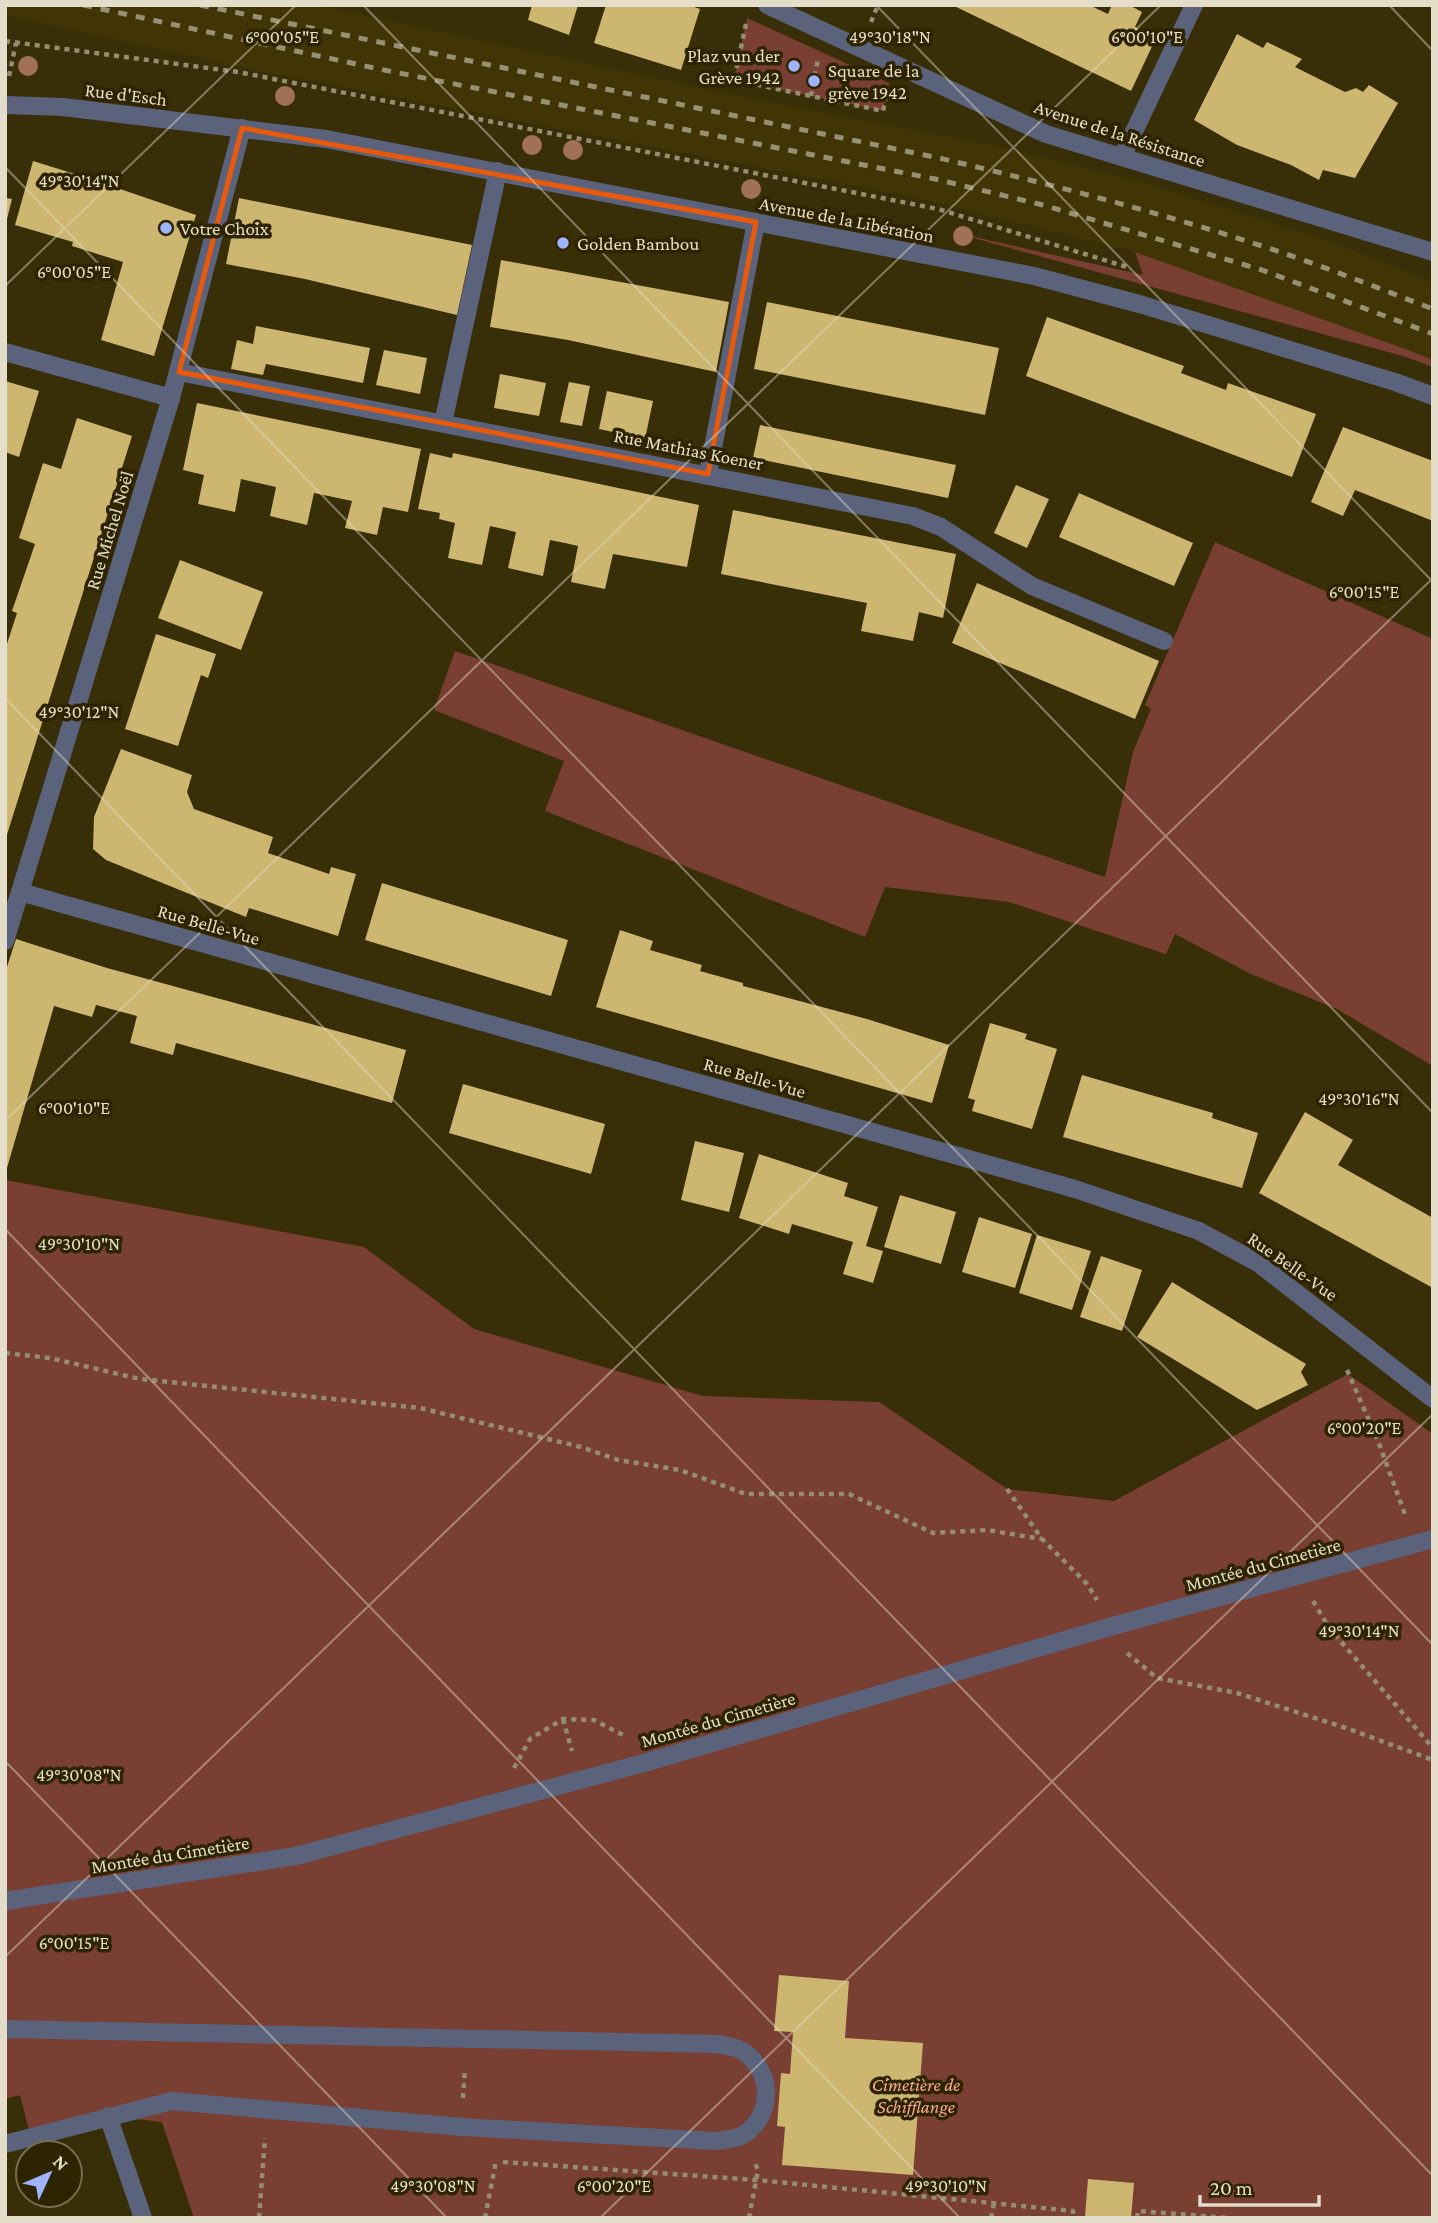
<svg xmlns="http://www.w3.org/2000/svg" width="1438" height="2223" viewBox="0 0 1438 2223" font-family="'Crimson Pro',serif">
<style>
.built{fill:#423505}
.green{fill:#7a3f33}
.building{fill:#ccb670}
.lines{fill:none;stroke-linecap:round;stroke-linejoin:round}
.path{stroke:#958d71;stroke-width:4.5;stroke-dasharray:5 5;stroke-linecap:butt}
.minor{stroke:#5b627c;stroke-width:18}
.rail{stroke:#989074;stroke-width:5;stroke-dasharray:9 9;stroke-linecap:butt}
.tree{fill:#a07156}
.marked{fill:none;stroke:#e8590c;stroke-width:5;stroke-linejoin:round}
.ticks{fill:none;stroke:#e3ddc9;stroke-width:2;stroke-opacity:0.45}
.poi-dot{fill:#a0b3fd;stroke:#2e2400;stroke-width:2.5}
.labels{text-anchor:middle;stroke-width:7;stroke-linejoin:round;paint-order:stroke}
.poi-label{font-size:19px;fill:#e3ddc9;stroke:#2e2400;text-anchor:start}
.street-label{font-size:19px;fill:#e3ddc9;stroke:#2e2400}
.park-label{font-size:19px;font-style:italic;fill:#f6a795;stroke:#2e2400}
.ticks-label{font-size:18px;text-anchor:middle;fill:#e3ddc9;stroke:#2e2400;stroke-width:7;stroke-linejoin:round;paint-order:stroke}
</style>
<rect width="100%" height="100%" fill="#382e08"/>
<polygon class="built" points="5,5 316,5 724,93 1000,147 1143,182 1335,243 1433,282 1433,360 1135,252 923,199 239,67 5,15"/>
<g class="green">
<polygon points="747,18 889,83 883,111 734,80"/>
<polygon points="952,232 1143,275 1135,252 1408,350 1433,360 1433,367 1406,357"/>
<polygon points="1215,542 1433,639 1433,1066 1337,1009 1251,974 1175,934 1166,954 1009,902 885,887 865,937 545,811 564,761 434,710 455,651 1105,877 1133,752 1151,709 1145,705"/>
<polygon points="5,1180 364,1247 474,1329 703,1396 879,1402 1007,1489 1114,1501 1348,1374 1433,1434 1433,2218 194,2218 162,2122 108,2116 31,2138 20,2095 5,2099"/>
</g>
<g class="building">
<polygon points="532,5 578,5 569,35 528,20"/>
<polygon points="606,5 688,5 700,9 681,70 594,43"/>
<polygon points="952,5 1089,5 1108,14 1112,5 1129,5 1142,12 1135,27 1156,38 1131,91"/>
<polygon points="1237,34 1263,48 1267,42 1302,59 1295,67 1345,92 1356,88 1363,92 1369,85 1398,103 1355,178 1323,170 1319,180 1291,165 1237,145 1194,120"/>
<polygon points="33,161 91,179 196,215 154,356 101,340 123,262 72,246 73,242 15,225"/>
<polygon points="5,198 12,199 6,223 5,223"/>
<polygon points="239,198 472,245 457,315 305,279 226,264"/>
<polygon points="501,260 729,302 716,372 568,340 490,327"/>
<polygon points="767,302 999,348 985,415 754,369"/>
<polygon points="1047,317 1184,366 1181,373 1226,390 1228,383 1316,414 1292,477 1026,376"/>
<polygon points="256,326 370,348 363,383 266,364 263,375 231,369 237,340 253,344"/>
<polygon points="384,350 427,358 420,394 376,385"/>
<polygon points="500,374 546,383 539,416 494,408"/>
<polygon points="5,381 39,391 19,457 5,452"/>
<polygon points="569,382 590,386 582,426 560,422"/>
<polygon points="607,391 653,401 645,439 599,429"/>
<polygon points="197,403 421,449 408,512 383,507 377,535 345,528 352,501 314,493 307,525 270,516 276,487 241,479 235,512 198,504 204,475 183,470"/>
<polygon points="77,418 132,436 5,841 5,650 17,613 12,611 35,544 19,538 43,463 61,469"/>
<polygon points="760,425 956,465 948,498 753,458"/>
<polygon points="1343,427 1433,461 1433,521 1355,490 1343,516 1311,502"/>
<polygon points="430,453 452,458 453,453 699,505 687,567 613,554 605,589 571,582 578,546 565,543 550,540 543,576 508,568 516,532 490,526 482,565 448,558 455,523 439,519 440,513 418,509"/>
<polygon points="1016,485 1049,499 1027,548 994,533"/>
<polygon points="1079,493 1193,543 1174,586 1059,537"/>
<polygon points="733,510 956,554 943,618 919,612 913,641 861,631 867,603 721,574"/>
<polygon points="180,560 263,592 241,650 158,618"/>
<polygon points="977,583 1159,661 1135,719 952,643"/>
<polygon points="156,634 216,654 208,678 201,675 178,746 125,729"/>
<polygon points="121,749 192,775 187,792 194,809 273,837 268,853 329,874 331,867 356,874 338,936 249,908 246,917 106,860 93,849 94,817"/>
<polygon points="382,883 568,940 551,996 365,940"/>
<polygon points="620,930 653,941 650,950 702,965 700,971 743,983 743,986 867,1019 949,1045 932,1103 596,1007"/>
<polygon points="16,939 107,968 406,1050 392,1103 176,1043 173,1055 130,1043 137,1016 96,1005 92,1017 54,1006 7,1168 5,1168 5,973"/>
<polygon points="990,1023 1027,1034 1025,1039 1057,1049 1032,1129 972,1111 975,1100 968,1098"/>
<polygon points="1082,1075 1213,1113 1212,1118 1258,1133 1242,1188 1063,1137"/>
<polygon points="463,1084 605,1124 591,1174 449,1133"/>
<polygon points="1305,1112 1353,1140 1338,1165 1433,1218 1433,1288 1259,1193"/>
<polygon points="695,1141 744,1153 729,1212 681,1200"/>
<polygon points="759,1154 848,1183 844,1196 878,1207 866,1246 883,1251 873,1283 843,1274 853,1242 792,1224 789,1234 739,1218"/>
<polygon points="900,1195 956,1212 941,1264 884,1247"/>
<polygon points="979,1217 1032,1234 1015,1288 962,1272"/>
<polygon points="1037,1235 1091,1251 1072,1310 1019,1293"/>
<polygon points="1101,1256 1142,1270 1122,1331 1080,1317"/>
<polygon points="1172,1282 1306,1364 1301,1372 1308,1385 1257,1410 1137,1337"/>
<polygon points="779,1975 849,1981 845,2038 923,2043 913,2175 782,2165 785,2127 777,2126 781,2073 790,2074 793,2032 774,2031"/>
<polygon points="1088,2179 1134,2183 1131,2218 1085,2217"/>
</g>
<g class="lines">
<g class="path">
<polyline points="871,22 878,5"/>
<polyline points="746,24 734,80 883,111 887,92"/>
<polyline points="5,41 238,72 938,209 1127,267 1130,270"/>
<polyline points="9,76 16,43"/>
<polyline points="811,96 818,59"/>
<polyline points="5,1353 50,1358 140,1379 420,1408 581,1447 618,1460 680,1470 746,1494 849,1494 933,1533 987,1530 1042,1539"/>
<polyline points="1347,1370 1378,1441 1406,1517"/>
<polyline points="1007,1489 1042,1539 1087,1584 1097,1600"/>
<polyline points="1313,1601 1330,1629 1433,1748"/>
<polyline points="1127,1653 1157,1678 1237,1693 1346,1728 1433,1760"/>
<polyline points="563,1719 572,1751"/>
<polyline points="514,1768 530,1739 563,1719 594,1720 625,1736"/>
<polyline points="463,2098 465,2068"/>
<polyline points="503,2162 756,2180 1073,2211 1073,2218"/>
<polyline points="259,2218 265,2138"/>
<polyline points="485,2218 496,2161"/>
<polyline points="749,2218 758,2170 754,2161"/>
<polyline points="991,2218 994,2203"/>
<polyline points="1137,2218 1138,2211 1228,2218"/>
</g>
<g class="minor">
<polyline points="767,5 1046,134 1433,252"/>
<polyline points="5,105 63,107 326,139 1034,276 1143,305 1395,382 1433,396"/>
<polyline points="1122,157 1194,5"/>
<polyline points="5,352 171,398"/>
<polyline points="179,372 913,516 941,527 1032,586 1164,641"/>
<polyline points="443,423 498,171"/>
<polyline points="708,474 756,222"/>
<polyline points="20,892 1075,1189 1199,1231 1258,1263 1433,1399"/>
<polyline points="5,941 171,398 242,128"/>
<polyline points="5,1901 296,1856 644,1763 1113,1626 1433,1539"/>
<path d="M5,2029l713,15c8,2 20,3 26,8 29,20 30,63 -1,83 -7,4 -19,5 -27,6l-254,-14 -290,-26 -167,43"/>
<polyline points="108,2116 143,2218"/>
</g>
<g class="rail">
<polyline points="83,5 379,69 935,179 1043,205 1262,270 1433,334"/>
<path d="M200,5l739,153c110,26 220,54 329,90 55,18 110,40 165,61"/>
</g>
</g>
<g class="tree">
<circle cx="28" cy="66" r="10"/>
<circle cx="285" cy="96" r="10"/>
<circle cx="532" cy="145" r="10"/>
<circle cx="573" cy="150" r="10"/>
<circle cx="751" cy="189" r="10"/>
<circle cx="963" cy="236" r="10"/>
</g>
<path class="marked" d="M242,128l514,94 -48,252 -529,-102z"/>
<path class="ticks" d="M363,5l1070,1108M876,5l557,577M1389,5l44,46M5,167l1428,1478M5,286l291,-281M5,698l1428,1478M5,1121l1156,-1116M5,1229l955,989M5,1761l442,457M5,1957l1428,-1379M600,2218l833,-804"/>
<g class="poi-dot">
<circle cx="794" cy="66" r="7"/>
<circle cx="814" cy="81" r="7"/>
<circle cx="166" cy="228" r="7"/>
<circle cx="563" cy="243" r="7"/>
</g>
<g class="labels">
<g class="poi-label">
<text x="780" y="62" text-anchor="end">Plaz vun der<tspan x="780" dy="22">Grève 1942</tspan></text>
<text x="828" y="77">Square de la<tspan x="828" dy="22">grève 1942</tspan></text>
<text x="180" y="235">Votre Choix</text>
<text x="577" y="250">Golden Bambou</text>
</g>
<g class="street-label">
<text transform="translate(126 94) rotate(7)" y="7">Rue d'Esch</text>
<text transform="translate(1120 133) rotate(18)" y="7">Avenue de la Résistance</text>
<text transform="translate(847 219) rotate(11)" y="7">Avenue de la Libération</text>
<text transform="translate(689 449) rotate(11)" y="7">Rue Mathias Koener</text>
<text transform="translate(109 530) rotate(-73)" y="7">Rue Michel Noël</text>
<text transform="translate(209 924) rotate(16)" y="7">Rue Belle-Vue</text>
<text transform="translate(755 1077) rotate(16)" y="7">Rue Belle-Vue</text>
<text transform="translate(1293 1266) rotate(35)" y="7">Rue Belle-Vue</text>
<text transform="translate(1263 1564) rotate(-15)" y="7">Montée du Cimetière</text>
<text transform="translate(718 1719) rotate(-16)" y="7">Montée du Cimetière</text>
<text transform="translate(170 1854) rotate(-9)" y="7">Montée du Cimetière</text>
</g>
<g class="park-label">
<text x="916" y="2091">Cimetière de<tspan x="916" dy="22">Schifflange</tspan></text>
</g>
</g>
<g class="ticks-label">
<text x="282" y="43">6°00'05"E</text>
<text x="1147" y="43">6°00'10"E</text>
<text x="890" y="43">49°30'18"N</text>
<text x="79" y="187">49°30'14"N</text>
<text x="74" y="278">6°00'05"E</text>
<text x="1364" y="598">6°00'15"E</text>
<text x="79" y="718">49°30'12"N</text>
<text x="1359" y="1105">49°30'16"N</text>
<text x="74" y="1114">6°00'10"E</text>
<text x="79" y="1250">49°30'10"N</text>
<text x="1364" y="1434">6°00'20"E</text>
<text x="1359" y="1637">49°30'14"N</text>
<text x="79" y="1781">49°30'08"N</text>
<text x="74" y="1949">6°00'15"E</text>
<text x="433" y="2192">49°30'08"N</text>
<text x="946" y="2192">49°30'10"N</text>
<text x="614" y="2192">6°00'20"E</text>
</g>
<rect width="1438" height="2223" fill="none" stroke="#e3ddc9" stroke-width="14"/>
<g transform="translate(49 2174) rotate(46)"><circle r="33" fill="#2e2400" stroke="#766e50" stroke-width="2"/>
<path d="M0-5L12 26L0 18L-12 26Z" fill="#a0b3fd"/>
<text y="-10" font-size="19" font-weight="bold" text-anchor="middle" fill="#e3ddc9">N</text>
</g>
<path d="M1200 2195v10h119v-10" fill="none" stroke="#e3ddc9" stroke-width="3.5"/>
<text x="1210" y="2195" font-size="21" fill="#e3ddc9" stroke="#2e2400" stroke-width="5" paint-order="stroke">20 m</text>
</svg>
